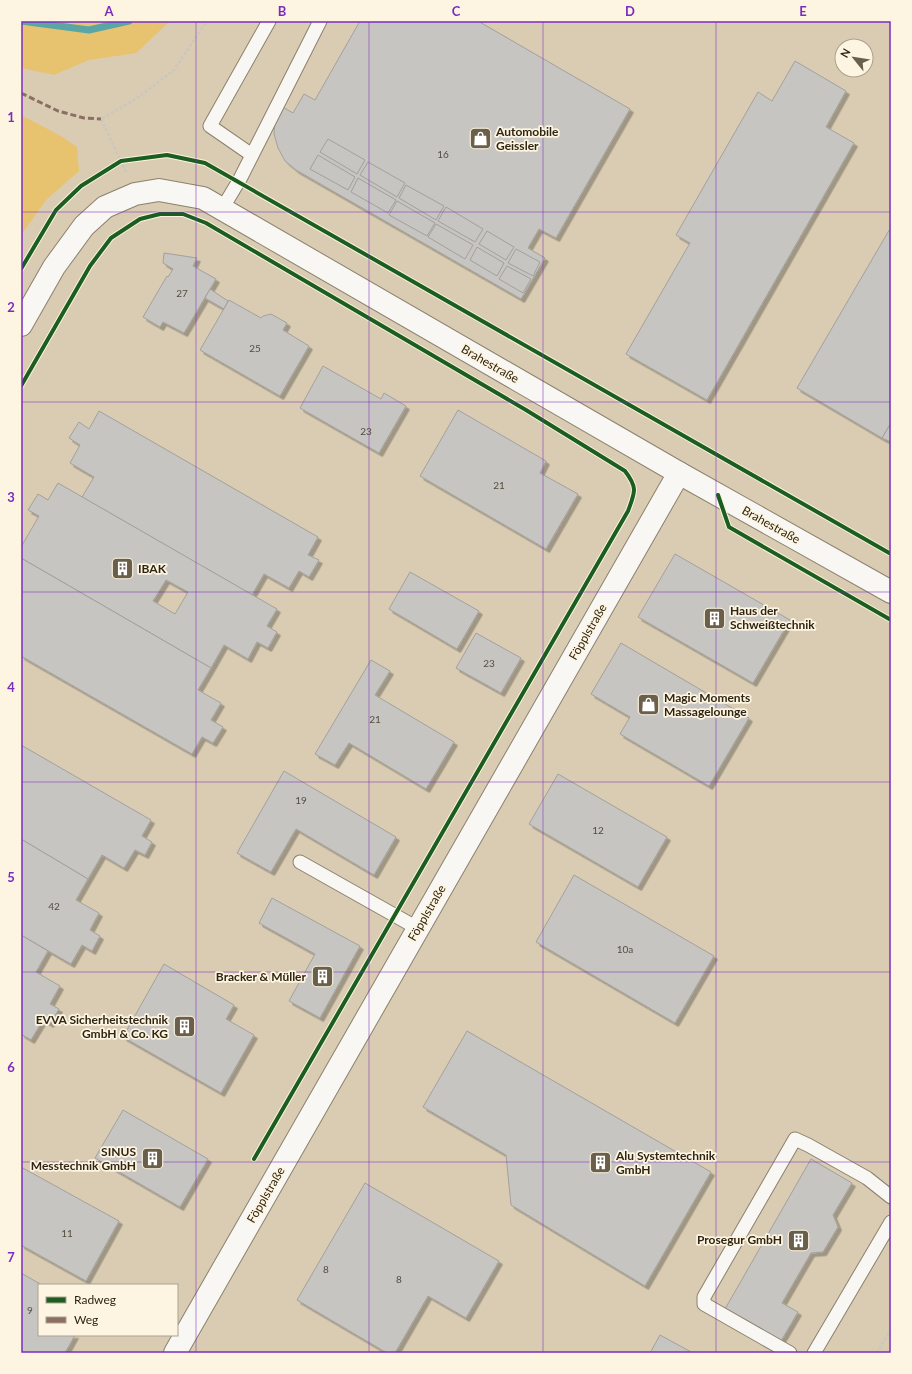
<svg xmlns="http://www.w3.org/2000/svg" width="912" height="1374" viewBox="0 0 912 1374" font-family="Lato,sans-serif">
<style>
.green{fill:#e7c370}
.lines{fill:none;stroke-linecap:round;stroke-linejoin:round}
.stream{stroke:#5aa6a5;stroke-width:7}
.building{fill:#c6c5c2;stroke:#a3a09c;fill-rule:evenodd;filter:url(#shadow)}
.service-casing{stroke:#8b816d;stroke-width:15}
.minor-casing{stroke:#8b816d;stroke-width:24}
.tertiary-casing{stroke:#8b816d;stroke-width:24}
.path{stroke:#cbc7bf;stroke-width:2.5;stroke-dasharray:3 2;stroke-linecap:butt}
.service{stroke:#f9f7f3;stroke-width:13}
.minor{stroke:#f9f7f3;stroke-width:22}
.tertiary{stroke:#f9f7f3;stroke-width:22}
.quiet{stroke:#8d6e63;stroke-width:3;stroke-dasharray:6 3;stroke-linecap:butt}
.cycleway-casing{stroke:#fdf4e1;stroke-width:6}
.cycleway{stroke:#1b5e20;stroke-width:4}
.grid{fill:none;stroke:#7b2cbf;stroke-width:1;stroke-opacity:0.55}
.labels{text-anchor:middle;stroke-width:3.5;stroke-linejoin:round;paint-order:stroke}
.number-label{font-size:10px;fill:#554d3f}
.poi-label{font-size:12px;font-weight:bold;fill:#2f2513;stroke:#fdf4e1;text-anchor:start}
.street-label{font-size:12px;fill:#2f2513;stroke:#fdf4e1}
.neatline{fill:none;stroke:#7b2cbf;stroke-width:1.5}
.grid-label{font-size:13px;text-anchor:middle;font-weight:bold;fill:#7b2cbf}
</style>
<defs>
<filter id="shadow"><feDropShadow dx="3.5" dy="3.5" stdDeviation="0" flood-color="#0004"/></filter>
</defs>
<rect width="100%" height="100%" fill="#d9ccb2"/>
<g class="green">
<polygon points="21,21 170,21 136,53 89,60 54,75 21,68"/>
<polygon points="21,115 61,136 77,147 79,171 46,200 21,235"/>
</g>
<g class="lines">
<polyline class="stream" points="21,21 89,30 129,21"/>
</g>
<g class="building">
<polygon points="360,21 478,21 630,109 556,238 539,229 528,248 545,258 521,299 296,170 285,161 278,148 274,134 275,120 281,106 293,113 304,94 315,100"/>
<polygon points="795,61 846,91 826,127 854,143 707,400 626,354 690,243 676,235 758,92 772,101"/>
<polygon points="328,139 365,160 357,174 320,152"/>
<polygon points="318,155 355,177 348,190 310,169"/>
<polygon points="368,162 405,183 397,197 360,175"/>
<polygon points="358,178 396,200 388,213 351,192"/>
<polygon points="406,185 444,206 436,220 399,198"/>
<polygon points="397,201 435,223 427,236 389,215"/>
<polygon points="446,207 483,229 475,242 438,221"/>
<polygon points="436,224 473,245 465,259 428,237"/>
<polygon points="891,227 891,423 882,438 797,388"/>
<polygon points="487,231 514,247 506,260 479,244"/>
<polygon points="477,247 504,263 497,276 470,260"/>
<polygon points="516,249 540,262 533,276 508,263"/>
<polygon points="164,253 197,258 193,266 216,279 184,333 163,322 160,327 143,317 167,276 168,277 173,269 163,263"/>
<polygon points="507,266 531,279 523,293 499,279"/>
<polygon points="210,289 228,301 224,309 205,298"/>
<polygon points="229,300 261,318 263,316 271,314 287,323 283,330 309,346 280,396 200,350"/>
<polygon points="323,366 381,399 384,393 406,406 379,453 300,408"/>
<polygon points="458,410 546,461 540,473 578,494 546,549 420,476"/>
<polygon points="99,411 318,537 308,555 319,560 309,577 299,571 289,588 264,574 252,595 82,497 94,477 70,463 80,445 69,438 79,422 89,429"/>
<polygon points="891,423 891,442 882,438"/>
<path d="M58,483l219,126 -10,17 10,6 -9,16 -11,-6 -9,17 -24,-14 -13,23 -190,-110v-11l18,-31 -11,-6 10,-16 10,6zM166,580l22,12 -13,22 -22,-13z"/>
<polygon points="675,554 790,620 753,683 638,617"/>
<polygon points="21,558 211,668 198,690 221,703 211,720 223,727 213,743 202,737 192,754 21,656"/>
<polygon points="410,572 479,611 457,649 389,609"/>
<polygon points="476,633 521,658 501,693 456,668"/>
<polygon points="621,643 749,718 709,786 620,734 630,717 591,694"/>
<polygon points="371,660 390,671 375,695 454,742 426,789 349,743 335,765 315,754"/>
<polygon points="21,745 151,820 142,836 152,842 145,855 135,850 124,868 102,855 88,879 21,839"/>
<polygon points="284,771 396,837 374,875 296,829 271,872 237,853"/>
<polygon points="558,774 667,837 638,887 529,824"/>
<polygon points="21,839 88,879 76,900 99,913 90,930 100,936 92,951 82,945 71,964 21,935"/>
<polygon points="574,875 714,956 675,1023 536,942"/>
<polygon points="272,898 360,946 320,1018 289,1001 315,954 259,923"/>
<polygon points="21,935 48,951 36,972 60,986 50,1004 59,1009 50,1024 43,1020 31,1040 21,1034"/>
<polygon points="164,964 234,1005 226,1019 254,1035 221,1093 123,1037"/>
<polygon points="467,1031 711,1172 645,1286 511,1205 506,1155 423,1107"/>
<polygon points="123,1110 208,1159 180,1207 95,1158"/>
<polygon points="811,1159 852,1183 833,1215 838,1227 823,1252 811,1253 782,1303 798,1312 781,1341 725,1309"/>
<polygon points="21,1167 119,1221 86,1281 21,1245"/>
<polygon points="365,1183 499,1261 466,1318 428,1296 395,1353 387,1353 297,1300"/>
<polygon points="21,1273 42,1285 39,1285 39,1335 75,1335 65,1353 21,1353"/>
<polygon points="660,1335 693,1353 650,1353"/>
</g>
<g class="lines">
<defs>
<g id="service">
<polyline points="252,155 210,126 269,21"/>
<polyline points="222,209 240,179 320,21"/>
<polyline points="300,862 419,929"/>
<polyline points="790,1353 704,1304 704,1297 795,1139 808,1145 867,1178 891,1197"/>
<polyline points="814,1353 891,1222"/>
</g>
<polyline id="minor" points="175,1353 679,473"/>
<polyline id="tertiary" points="21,325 54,267 84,226 105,207 135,194 159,190 203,198 679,473 891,592"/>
</defs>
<use href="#service" class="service-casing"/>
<use href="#minor" class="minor-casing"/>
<use href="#tertiary" class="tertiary-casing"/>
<g class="path">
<polyline points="126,172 101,119 136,99 174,70 207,21"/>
<polyline points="877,1353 891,1329"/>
</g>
<use href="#service" class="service"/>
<use href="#minor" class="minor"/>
<use href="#tertiary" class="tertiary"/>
<polyline class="quiet" points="21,93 58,111 84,118 101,119"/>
<defs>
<g id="cycleway">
<polyline points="21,269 56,210 81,186 121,161 167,155 205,163 891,554"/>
<path d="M21,386l69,-120 21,-28 29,-19 20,-5h23l23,9 320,187 99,61c13,17 10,21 3,40l-374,648"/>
<polyline points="718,495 729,527 891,620"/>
</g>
</defs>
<use href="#cycleway" class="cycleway-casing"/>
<use href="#cycleway" class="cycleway"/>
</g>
<path class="grid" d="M196,21v1332M369,21v1332M543,21v1332M716,21v1332M21,212h870M21,402h870M21,592h870M21,782h870M21,972h870M21,1162h870"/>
<defs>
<symbol id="shop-square" viewBox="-11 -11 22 22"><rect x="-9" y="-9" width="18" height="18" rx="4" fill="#6a5f4b" stroke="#fdf4e1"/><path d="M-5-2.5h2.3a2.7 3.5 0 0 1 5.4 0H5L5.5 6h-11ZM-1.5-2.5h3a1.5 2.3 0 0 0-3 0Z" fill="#fff"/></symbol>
<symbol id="building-square" viewBox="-11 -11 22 22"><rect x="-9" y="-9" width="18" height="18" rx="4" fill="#6a5f4b" stroke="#fdf4e1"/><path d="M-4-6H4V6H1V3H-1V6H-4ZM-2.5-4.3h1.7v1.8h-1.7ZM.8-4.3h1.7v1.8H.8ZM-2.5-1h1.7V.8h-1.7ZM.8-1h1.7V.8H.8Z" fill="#fff"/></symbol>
</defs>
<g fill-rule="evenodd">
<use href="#shop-square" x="468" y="126" width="25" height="25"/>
<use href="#building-square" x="110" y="556" width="25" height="25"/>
<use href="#building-square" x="702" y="606" width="25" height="25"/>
<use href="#shop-square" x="636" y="692" width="25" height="25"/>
<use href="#building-square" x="310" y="964" width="25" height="25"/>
<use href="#building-square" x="172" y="1014" width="25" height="25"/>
<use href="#building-square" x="140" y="1146" width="25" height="25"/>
<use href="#building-square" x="588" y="1150" width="25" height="25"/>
<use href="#building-square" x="786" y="1228" width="25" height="25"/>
</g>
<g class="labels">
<g class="number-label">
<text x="443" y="158">16</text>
<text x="182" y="297">27</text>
<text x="255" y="352">25</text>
<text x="366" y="435">23</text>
<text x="499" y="489">21</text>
<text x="489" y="667">23</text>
<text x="375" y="723">21</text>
<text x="301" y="804">19</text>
<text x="598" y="834">12</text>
<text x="54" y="910">42</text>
<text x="625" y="953">10a</text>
<text x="67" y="1237">11</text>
<text x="326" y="1273">8</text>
<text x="399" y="1283">8</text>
<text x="30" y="1314">9</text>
</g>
<g class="poi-label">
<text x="496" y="136">Automobile<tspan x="496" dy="14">Geissler</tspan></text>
<text x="138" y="573">IBAK</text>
<text x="730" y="615">Haus der<tspan x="730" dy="14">Schweißtechnik</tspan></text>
<text x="664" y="702">Magic Moments<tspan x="664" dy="14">Massagelounge</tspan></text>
<text x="306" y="981" text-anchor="end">Bracker &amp; Müller</text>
<text x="168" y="1024" text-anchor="end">EVVA Sicherheitstechnik<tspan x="168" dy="14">GmbH &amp; Co. KG</tspan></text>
<text x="136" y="1156" text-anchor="end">SINUS<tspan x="136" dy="14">Messtechnik GmbH</tspan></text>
<text x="616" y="1160">Alu Systemtechnik<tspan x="616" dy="14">GmbH</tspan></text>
<text x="782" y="1244" text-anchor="end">Prosegur GmbH</text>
</g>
<g class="street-label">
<text transform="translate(490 364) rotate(30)" y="4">Brahestraße</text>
<text transform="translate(771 525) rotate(29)" y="4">Brahestraße</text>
<text transform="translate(588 632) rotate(-60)" y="4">Föpplstraße</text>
<text transform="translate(427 913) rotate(-60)" y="4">Föpplstraße</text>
<text transform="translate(266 1195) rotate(-60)" y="4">Föpplstraße</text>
</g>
</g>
<rect width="912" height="1374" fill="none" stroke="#fdf4e1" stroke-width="44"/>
<rect x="38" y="1284" width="140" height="52" fill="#fdf4e1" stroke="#aba18f"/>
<rect x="46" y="1297" width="20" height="6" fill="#1b5e20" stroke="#aba18f"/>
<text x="74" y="1304" font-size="12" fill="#2f2513">Radweg</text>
<rect x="46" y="1317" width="20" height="6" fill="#8d6e63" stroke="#aba18f"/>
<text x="74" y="1324" font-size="12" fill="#2f2513">Weg</text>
<g transform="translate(854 58) rotate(300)"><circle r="19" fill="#fdf4e1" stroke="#aba18f"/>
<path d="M0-3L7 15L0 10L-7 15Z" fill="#6a5f4b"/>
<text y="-6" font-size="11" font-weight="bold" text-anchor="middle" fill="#2f2513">N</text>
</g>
<rect x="22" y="22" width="868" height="1330" class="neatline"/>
<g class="grid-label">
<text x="109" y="16">A</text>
<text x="282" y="16">B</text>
<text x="456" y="16">C</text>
<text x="630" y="16">D</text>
<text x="803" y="16">E</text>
<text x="11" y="122">1</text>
<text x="11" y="312">2</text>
<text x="11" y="502">3</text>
<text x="11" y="692">4</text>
<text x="11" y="882">5</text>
<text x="11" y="1072">6</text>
<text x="11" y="1262">7</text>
</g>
</svg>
